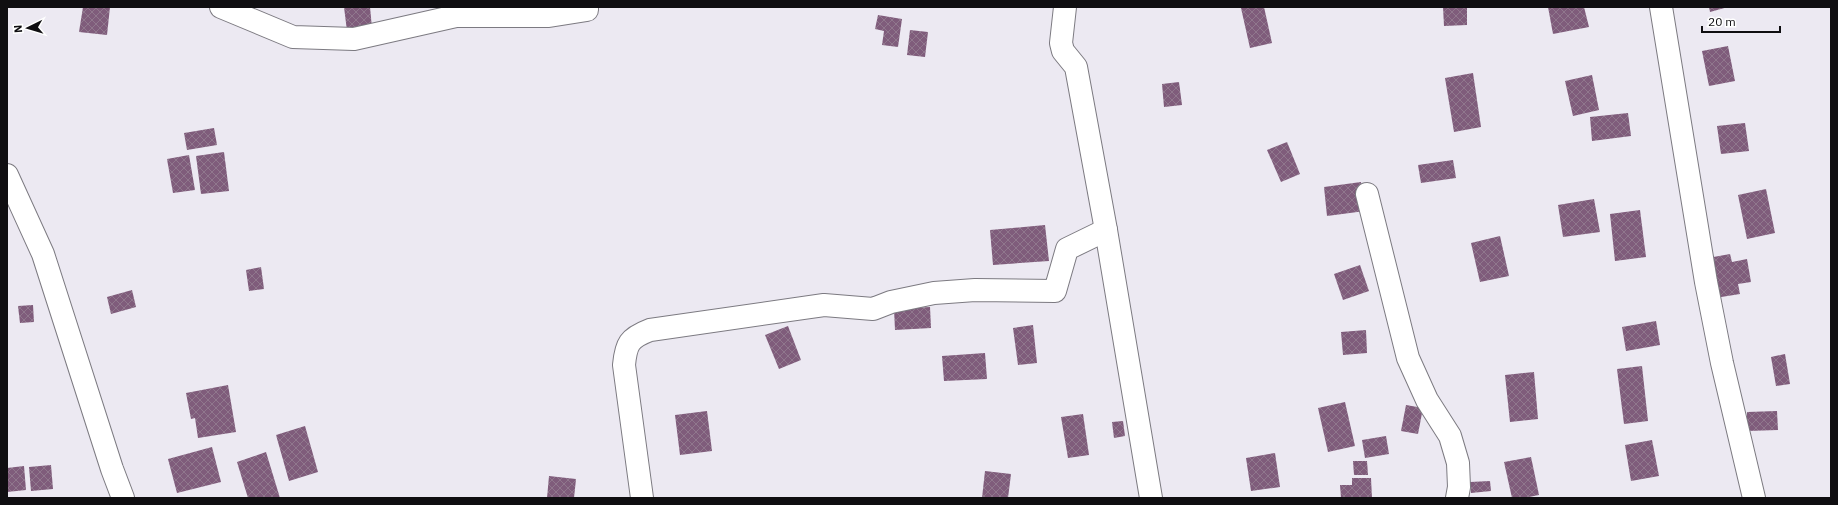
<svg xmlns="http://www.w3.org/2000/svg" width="1838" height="505" viewBox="0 0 1838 505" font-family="'IBM Plex Sans',sans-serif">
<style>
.building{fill:url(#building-cross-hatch)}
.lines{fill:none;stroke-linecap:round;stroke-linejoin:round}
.minor-casing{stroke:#7c7a81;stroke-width:24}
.minor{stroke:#fff;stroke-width:22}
</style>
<defs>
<pattern id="building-cross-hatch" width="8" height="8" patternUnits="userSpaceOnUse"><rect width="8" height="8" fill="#7f5c7b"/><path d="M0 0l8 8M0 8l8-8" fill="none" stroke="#90778d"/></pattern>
</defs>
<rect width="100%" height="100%" fill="#ece9f2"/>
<g class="building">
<polygon points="83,7 110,7 107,35 79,32"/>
<polygon points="344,7 370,7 372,28 347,31"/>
<polygon points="1247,7 1264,7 1272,43 1250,48 1241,8"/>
<polygon points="1443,7 1467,7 1467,25 1444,26"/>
<polygon points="1548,7 1584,7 1589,27 1553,34"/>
<polygon points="1709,7 1728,7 1710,12"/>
<polygon points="878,15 902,19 898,47 882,45 884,31 875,29"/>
<polygon points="910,30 928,32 925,57 907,55"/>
<polygon points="1728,46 1735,81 1709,86 1702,51"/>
<polygon points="1473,73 1481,127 1454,132 1445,78"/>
<polygon points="1592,75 1599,110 1573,116 1565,81"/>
<polygon points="1179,82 1182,105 1164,107 1162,84"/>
<polygon points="1628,113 1631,136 1592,141 1590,117"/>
<polygon points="1745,123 1749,151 1721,154 1717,126"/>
<polygon points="214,128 217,145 187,150 184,133"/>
<polygon points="1287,142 1300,174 1281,182 1267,150"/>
<polygon points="224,152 229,191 201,194 196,156"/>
<polygon points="189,155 195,190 173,193 167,159"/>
<polygon points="1453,160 1456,178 1421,183 1418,165"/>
<polygon points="1361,182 1365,211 1327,216 1324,187"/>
<polygon points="1766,189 1775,233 1747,239 1738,195"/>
<polygon points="1594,199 1600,232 1563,237 1558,205"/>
<polygon points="1640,210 1646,257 1615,261 1610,214"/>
<polygon points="1045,225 1049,261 993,265 990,230"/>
<polygon points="1500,236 1509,276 1480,282 1471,243"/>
<polygon points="1730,254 1732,262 1747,259 1751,282 1738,284 1740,294 1715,298 1708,258"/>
<polygon points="1360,265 1369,291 1343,300 1334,274"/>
<polygon points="261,267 264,289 249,291 246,270"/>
<polygon points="132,290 136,307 111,314 107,297"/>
<polygon points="33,305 34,322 20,323 18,306"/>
<polygon points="930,307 931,328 895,330 894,309"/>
<polygon points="1656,321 1660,345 1626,351 1622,327"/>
<polygon points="1033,325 1037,363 1018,365 1013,328"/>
<polygon points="788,326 801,360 779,369 765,335"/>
<polygon points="1366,330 1367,353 1343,355 1341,332"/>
<polygon points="985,353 987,379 944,381 942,356"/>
<polygon points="1785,354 1790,384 1776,386 1771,357"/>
<polygon points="1642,366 1648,421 1624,424 1617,369"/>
<polygon points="1534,372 1538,419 1510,422 1505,375"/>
<polygon points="228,385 236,432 198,438 195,418 191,419 186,393"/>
<polygon points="1345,402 1355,446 1328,452 1318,408"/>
<polygon points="1406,405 1423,408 1418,434 1401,431"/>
<polygon points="707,411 712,451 680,455 675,415"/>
<polygon points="1777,411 1778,430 1747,431 1747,412"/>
<polygon points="1083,414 1089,455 1068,458 1061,417"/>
<polygon points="1123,421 1125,436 1114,438 1112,422"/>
<polygon points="305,426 318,472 289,481 276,435"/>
<polygon points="1386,436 1389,454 1365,458 1362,440"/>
<polygon points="1652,440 1659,476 1631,481 1625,445"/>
<polygon points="212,447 221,482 177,493 168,459"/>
<polygon points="266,452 280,498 248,498 237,462"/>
<polygon points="1275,453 1280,487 1251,491 1246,458"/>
<polygon points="1531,457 1539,495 1524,498 1512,498 1504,462"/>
<polygon points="1353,461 1367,461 1368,475 1354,475"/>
<polygon points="51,465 53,489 31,491 29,467"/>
<polygon points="24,466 26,490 7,492 7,468"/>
<polygon points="985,471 1011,474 1008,498 982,498"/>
<polygon points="549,476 576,479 574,498 547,498"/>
<polygon points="1352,478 1371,478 1372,498 1341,498 1340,485 1352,485"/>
<polygon points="1490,481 1491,491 1471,493 1470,482"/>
</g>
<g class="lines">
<defs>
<g id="minor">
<polyline points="221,7 293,37 354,39 456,16 549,16 587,10 587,7"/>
<polyline points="1065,7 1061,43 1063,51 1076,67 1106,230 1151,498"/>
<polyline points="1661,7 1706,282 1722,363 1754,498"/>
<polyline points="7,175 43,254 112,469 123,498"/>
<polyline points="1367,194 1408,358 1427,400 1450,436 1458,463 1459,487 1457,498"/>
<path d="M642,498l-18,-133c2,-21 5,-27 26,-35l174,-25 49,4 18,-7 43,-9 41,-3 80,1 12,-42 39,-19"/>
</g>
</defs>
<use href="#minor" class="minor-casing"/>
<use href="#minor" class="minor"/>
</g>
<rect width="1838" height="505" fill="none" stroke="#0f0e11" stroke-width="16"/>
<g transform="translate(28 28) rotate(265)" stroke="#ffffff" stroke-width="3" paint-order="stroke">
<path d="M0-3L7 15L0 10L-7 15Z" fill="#0f0e11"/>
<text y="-6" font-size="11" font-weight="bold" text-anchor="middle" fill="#0f0e11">N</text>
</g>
<path d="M1702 26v6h78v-6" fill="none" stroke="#0f0e11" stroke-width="2"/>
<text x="1708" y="26" font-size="12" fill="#0f0e11" stroke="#ffffff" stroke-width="3" paint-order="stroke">20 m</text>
</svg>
